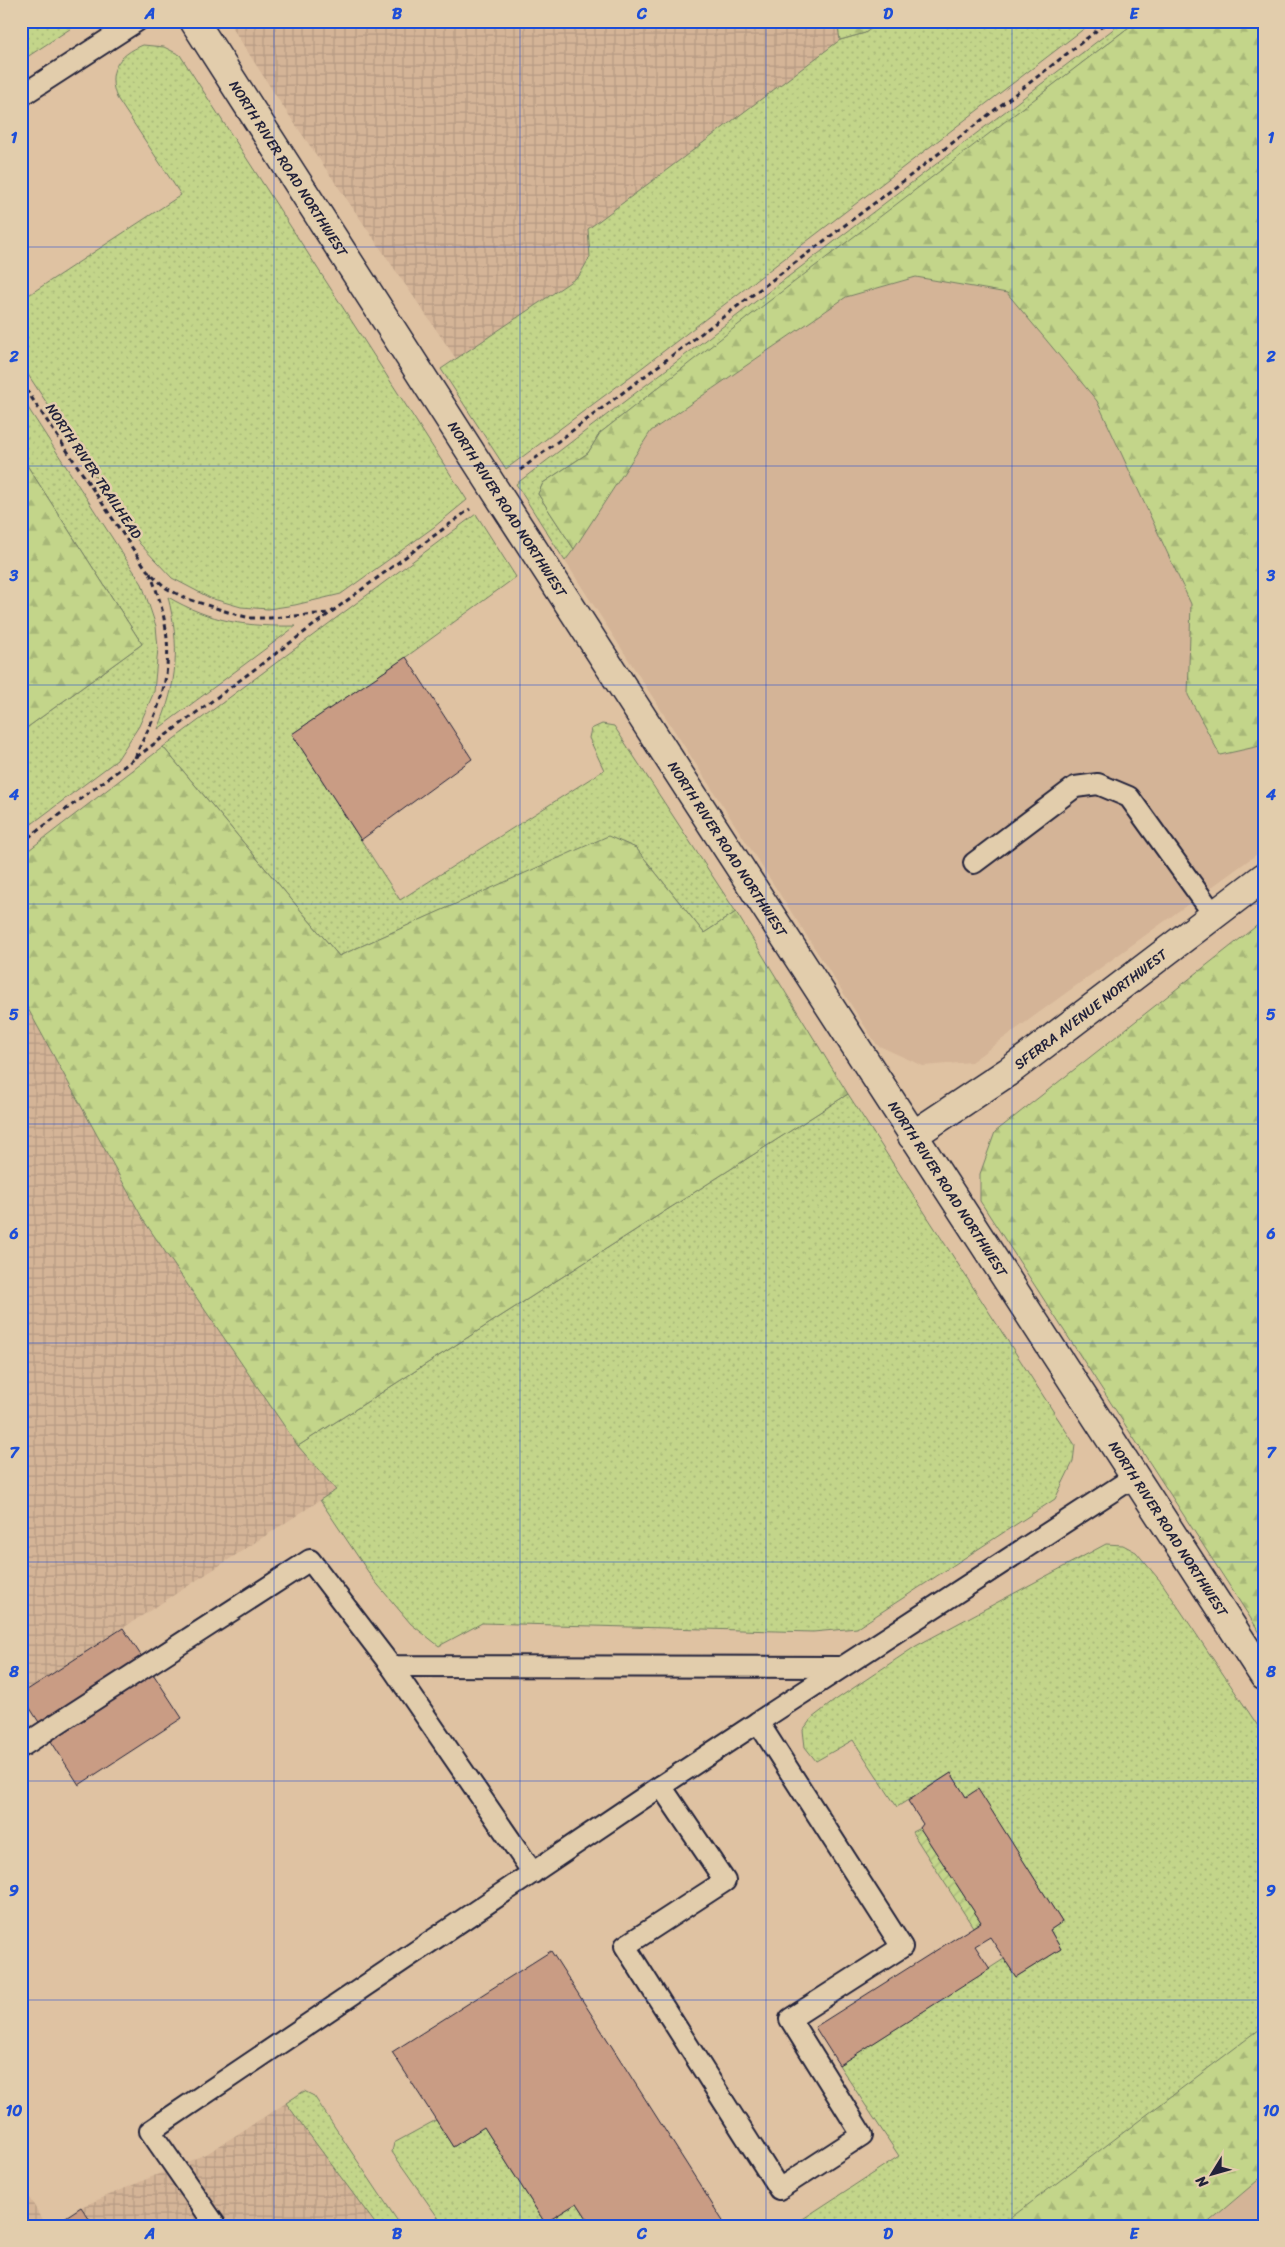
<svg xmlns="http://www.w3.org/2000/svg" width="1285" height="2247" viewBox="0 0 1285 2247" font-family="Sriracha,sans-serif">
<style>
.built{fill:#d4b497}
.industrial{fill:url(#industrial-grid)}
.grass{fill:url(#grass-dots);stroke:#727c62}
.forest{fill:url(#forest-firs);stroke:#727c62}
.garden{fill:url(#garden-furrows);stroke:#727c62}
.building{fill:#c99c84;stroke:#22223b}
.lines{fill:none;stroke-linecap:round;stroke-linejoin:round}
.lane-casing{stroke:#22223b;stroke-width:24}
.street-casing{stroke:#22223b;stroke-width:31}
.secondary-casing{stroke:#22223b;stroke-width:31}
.path{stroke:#22223b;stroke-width:3;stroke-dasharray:5 4;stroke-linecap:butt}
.lane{stroke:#e2cdac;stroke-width:20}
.street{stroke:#e2cdac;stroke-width:28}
.secondary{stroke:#e2cdac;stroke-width:28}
.grid{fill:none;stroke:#1d4ed8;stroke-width:1;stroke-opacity:0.55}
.labels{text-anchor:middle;stroke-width:5;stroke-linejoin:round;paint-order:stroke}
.street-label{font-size:14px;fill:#22223b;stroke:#e2cdac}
.neatline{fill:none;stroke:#1d4ed8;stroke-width:2}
.grid-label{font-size:16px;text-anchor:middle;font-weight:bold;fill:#1d4ed8}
</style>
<defs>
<pattern id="industrial-grid" width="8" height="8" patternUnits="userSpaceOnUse" patternTransform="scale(1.25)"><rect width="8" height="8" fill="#d4b497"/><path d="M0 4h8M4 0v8" fill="none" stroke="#b69a83"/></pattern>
<pattern id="grass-dots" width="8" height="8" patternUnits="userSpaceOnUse" patternTransform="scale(1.25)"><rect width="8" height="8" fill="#c3d58a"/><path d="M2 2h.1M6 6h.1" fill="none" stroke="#a7b778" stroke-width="1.8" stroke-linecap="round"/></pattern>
<pattern id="forest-firs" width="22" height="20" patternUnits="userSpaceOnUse" patternTransform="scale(1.25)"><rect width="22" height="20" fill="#c3d58a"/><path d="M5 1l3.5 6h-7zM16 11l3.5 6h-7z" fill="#a7b778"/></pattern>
<pattern id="garden-furrows" width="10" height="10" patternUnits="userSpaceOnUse" patternTransform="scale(1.25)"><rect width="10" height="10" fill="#c3d58a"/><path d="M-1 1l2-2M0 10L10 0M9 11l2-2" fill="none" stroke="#a7b778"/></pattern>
</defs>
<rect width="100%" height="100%" fill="#dfc2a2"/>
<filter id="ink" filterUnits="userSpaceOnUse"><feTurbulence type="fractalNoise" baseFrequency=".02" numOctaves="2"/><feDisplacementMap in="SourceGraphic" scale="10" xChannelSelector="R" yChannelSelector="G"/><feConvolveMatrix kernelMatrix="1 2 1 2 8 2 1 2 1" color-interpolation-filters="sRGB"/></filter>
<g filter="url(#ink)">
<g class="built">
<polygon points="916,277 1007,293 1097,401 1191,604 1188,695 1220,755 1260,746 1264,750 1264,849 971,1062 923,1066 877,1045 565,561 651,431 846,297"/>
<polygon points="1264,2175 1264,2226 1204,2226"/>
</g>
<g class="industrial">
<polygon points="228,21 837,21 840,40 588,229 590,257 579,276 457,360 280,102"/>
<polygon points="21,996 144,1221 298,1446 336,1490 21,1694"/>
<polygon points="286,2103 377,2226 94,2226 81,2207 208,2153"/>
<polygon points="21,2185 47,2226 21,2226"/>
</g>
<g class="grass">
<polygon points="21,21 82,21 21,61"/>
<polygon points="881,21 1094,21 639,370 506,469 441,369 579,276 590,257 588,229 840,40 865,33"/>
<polygon points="1124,21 1137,21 600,433 588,453 543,483 538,494 574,549 565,561 516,484"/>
<path d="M143,45l21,2 16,8 287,445 -33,27 -93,67 -46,11 -27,4 -27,-2 -31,-9 -38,-20 -32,-34 -119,-180v-64l160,-105 -64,-97c-11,-26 1,-43 26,-53z"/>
<polygon points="21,397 142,584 156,626 158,648 154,692 139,726 117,760 21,832 21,732 142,644 21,456"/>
<polygon points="476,514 516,577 406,657 292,734 400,900 604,770 589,738 591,729 602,724 614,726 736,912 704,933 636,848 608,837 339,956 163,747"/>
<path d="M168,597c43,25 79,30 128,29l-138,103c20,-46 22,-84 10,-132z"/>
<polygon points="848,1094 1075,1445 1073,1462 1055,1499 857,1628 813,1632 482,1623 439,1646 411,1624 373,1579 320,1500 336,1490 298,1446"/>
<polygon points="1106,1544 1123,1545 1136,1552 1162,1583 1264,1735 1264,2037 1039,2226 792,2226 899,2156 839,2065 1004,1959 1016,1977 1061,1949 1050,1930 1062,1922 978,1790 966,1797 951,1773 897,1807 853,1740 816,1761 805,1747 803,1730 812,1718 834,1701 916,1646"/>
<polygon points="304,2091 314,2096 401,2226 377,2226 286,2103"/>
<polygon points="436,2120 453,2147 484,2127 545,2223 577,2203 592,2226 444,2226 392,2152 394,2143"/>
</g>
<g class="forest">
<polygon points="837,21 881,21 865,33 840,40"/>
<polygon points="1137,21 1264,21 1264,750 1260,746 1220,755 1188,695 1191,604 1097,401 1007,293 916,277 846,297 651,431 574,549 538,494 543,483 588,453 600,433 747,318"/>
<polygon points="21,456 142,644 21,732"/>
<polygon points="163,747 339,956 608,836 636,848 704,933 736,912 848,1094 298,1446 144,1221 21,996 21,856"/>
<polygon points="1264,920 1264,1639 980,1201 980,1174 995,1132"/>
<polygon points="1264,2026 1264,2175 1204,2226 1000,2226"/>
</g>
<polygon class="garden" points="920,1828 981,1922 973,1927 912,1832"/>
<g class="building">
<polygon points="406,657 472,759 361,840 292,734"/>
<polygon points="123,1628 182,1718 79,1785 21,1694"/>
<polygon points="951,1773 966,1797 978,1789 1062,1922 1050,1930 1061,1949 1016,1977 990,1937 975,1946 990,1969 839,2065 815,2027 981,1922 920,1828 923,1824 908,1801"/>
<polygon points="551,1951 726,2226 592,2226 577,2203 545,2223 484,2127 453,2147 436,2120 392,2052"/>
<polygon points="81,2207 94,2226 52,2226"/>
</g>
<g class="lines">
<defs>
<g id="lane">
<polyline points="21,96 137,21"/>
<polyline points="974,863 1075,787 1098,784 1129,797 1214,915"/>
<polyline points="391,1666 533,1873"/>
<polyline points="21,1747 310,1560 391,1666 842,1667"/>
<polyline points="661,1786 758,1722"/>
<polyline points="216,2226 150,2131 661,1786 725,1881 625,1946 779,2189 862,2135 790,2019 902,1947 758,1722 1134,1477"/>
</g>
<g id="street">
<path id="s1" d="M912,1136l96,-64 256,-195"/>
</g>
<g id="secondary">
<path id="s2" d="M194,21l301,469 769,1186"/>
</g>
</defs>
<use href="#lane" class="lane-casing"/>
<use href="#street" class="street-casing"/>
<use href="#secondary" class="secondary-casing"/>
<g class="path">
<polyline points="21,382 147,570 166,588 185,598 231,613 250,618 270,618 329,613"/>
<polyline points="520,470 897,186 1109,21"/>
<path d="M135,758c6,-16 15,-30 21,-46 19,-49 13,-91 -6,-139"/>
<polyline points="21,843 470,509"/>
</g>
<use href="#lane" class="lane"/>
<use href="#street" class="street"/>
<use href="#secondary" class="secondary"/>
</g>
</g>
<path class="grid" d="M274,21v2205M520,21v2205M766,21v2205M1012,21v2205M21,247h1243M21,466h1243M21,685h1243M21,904h1243M21,1124h1243M21,1343h1243M21,1562h1243M21,1781h1243M21,2000h1243"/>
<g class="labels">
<g class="street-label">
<text dy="5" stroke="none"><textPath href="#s2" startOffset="175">NORTH RIVER ROAD NORTHWEST</textPath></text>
<text transform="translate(94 471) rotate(56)" y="5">NORTH RIVER TRAILHEAD</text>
<text dy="5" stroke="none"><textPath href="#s2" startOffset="580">NORTH RIVER ROAD NORTHWEST</textPath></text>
<text dy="5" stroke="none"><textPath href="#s2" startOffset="985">NORTH RIVER ROAD NORTHWEST</textPath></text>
<text dy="5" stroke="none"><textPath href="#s1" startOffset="219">SFERRA AVENUE NORTHWEST</textPath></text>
<text dy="5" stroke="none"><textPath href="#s2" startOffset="1390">NORTH RIVER ROAD NORTHWEST</textPath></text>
<text dy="5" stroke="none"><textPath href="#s2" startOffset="1795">NORTH RIVER ROAD NORTHWEST</textPath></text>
</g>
</g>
<rect width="1285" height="2247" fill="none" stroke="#e2cdac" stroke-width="55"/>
<g transform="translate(1212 2174) rotate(233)" stroke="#e2cdac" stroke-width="4" paint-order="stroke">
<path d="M0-4L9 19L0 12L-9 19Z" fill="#22223b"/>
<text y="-8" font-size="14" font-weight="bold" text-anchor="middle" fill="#22223b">N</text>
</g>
<rect x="28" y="28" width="1230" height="2192" class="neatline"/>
<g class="grid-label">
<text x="150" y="19">A</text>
<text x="397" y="19">B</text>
<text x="642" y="19">C</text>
<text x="888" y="19">D</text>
<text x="1134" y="19">E</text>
<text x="14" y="143">1</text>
<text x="1271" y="143">1</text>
<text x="14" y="362">2</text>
<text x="1271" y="362">2</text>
<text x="14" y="581">3</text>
<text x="1271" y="581">3</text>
<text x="14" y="800">4</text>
<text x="1271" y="800">4</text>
<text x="14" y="1020">5</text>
<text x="1271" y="1020">5</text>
<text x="14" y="1239">6</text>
<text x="1271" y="1239">6</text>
<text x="14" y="1458">7</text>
<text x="1271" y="1458">7</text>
<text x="14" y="1677">8</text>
<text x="1271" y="1677">8</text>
<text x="14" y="1896">9</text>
<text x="1271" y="1896">9</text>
<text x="14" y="2116">10</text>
<text x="1271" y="2116">10</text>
<text x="150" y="2239">A</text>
<text x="397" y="2239">B</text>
<text x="642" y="2239">C</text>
<text x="888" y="2239">D</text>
<text x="1134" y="2239">E</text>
</g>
</svg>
